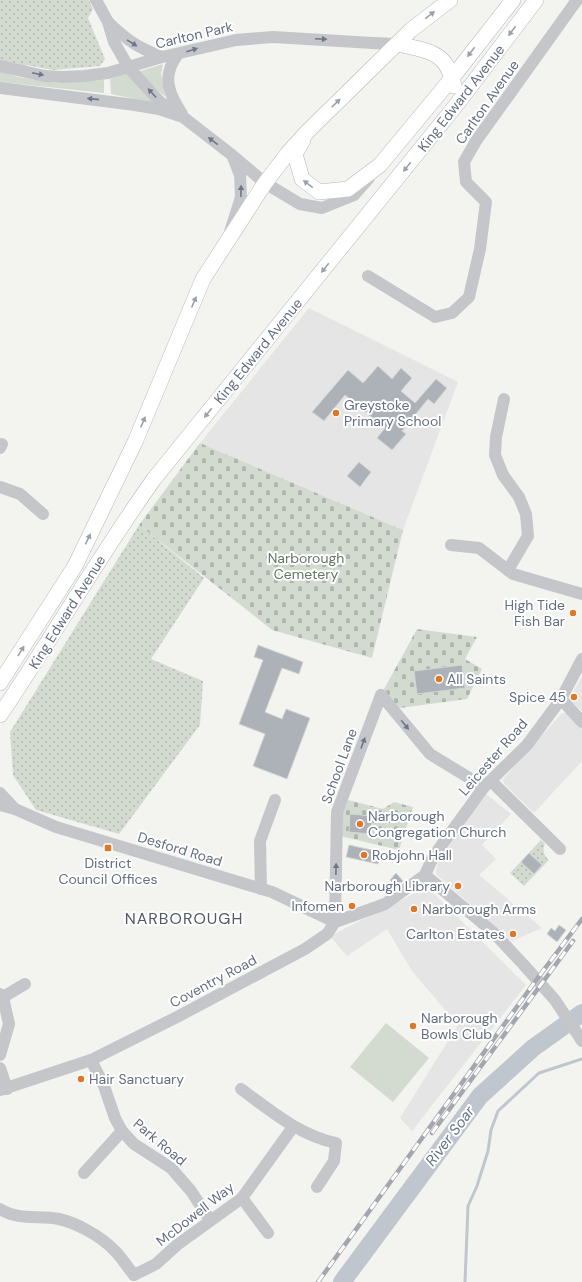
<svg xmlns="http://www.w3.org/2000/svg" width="582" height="1282" viewBox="0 0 582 1282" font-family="'DM Sans',sans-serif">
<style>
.built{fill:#e4e5e4}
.grass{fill:#d3dbd1}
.cemetery{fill:url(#cemetery-stones)}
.park{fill:url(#park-dots)}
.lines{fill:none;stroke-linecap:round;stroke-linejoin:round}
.stream{stroke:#bfc6cd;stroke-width:3}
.river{stroke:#bfc6cd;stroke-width:18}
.building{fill:#adb2b9;stroke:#d5d5d3}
.major-casing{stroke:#b5b7bc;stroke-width:16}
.minor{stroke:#c4c6ca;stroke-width:12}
.major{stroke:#fff;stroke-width:15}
.rail-casing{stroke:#a4a7ae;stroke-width:4.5}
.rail{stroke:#fff;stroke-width:3;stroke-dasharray:9;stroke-linecap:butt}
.oneway{fill:#9aa1ad}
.oneway2{fill:#6e7788}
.poi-dot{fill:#de7726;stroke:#fff;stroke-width:1.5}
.labels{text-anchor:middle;stroke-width:4;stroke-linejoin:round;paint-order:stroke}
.street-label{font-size:14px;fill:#646e81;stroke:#fff}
.poi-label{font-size:14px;fill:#646e81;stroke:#fff;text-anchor:start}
.park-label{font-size:14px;fill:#627862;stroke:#fff}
.water-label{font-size:15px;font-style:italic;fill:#647585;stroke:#fff}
.quarter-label{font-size:16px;letter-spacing:1px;fill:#515966;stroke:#fff}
</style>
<defs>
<pattern id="cemetery-stones" width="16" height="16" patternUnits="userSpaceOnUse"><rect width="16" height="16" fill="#d3dbd1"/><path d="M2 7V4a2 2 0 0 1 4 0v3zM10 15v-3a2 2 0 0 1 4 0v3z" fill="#afb6af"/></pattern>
<pattern id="park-dots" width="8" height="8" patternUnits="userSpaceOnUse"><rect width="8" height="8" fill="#d3dbd1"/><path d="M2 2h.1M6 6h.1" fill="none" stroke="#afb6af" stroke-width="1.8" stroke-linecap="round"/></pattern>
</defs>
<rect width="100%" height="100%" fill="#f3f4f0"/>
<g class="built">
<polygon points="309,308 458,382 403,530 200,443"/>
<polygon points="582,676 582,711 569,700"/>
<polygon points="562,713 567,713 582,729 582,761 534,813 504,784 503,779"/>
<polygon points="485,793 511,814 482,845 496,859 479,875 542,928 512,941 436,874 437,864"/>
<polygon points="427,887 526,985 412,1131 400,1118 458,1025 412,971 387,929 347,956 330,936"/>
</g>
<g class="grass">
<polygon points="163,64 161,74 165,97 137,72"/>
<polygon points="0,71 18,77 58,83 104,80 104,93 0,82"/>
<polygon points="129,72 159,104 111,94 110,79"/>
<polygon points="386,1023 429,1058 393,1102 350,1067"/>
</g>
<g class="cemetery">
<polygon points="200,443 403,530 372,658 272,630 139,525"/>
<polygon points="417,629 477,637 465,659 482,669 467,699 400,708 387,698 383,691"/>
<polygon points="344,799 383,809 394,802 413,807 399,850 340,836"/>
</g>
<g class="park">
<polygon points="0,0 89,0 93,9 88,18 105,59 100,66 53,70 26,65 22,69 0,62"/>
<polygon points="139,525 204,578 151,659 203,681 200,725 119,834 36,810 13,775 10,732"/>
<path d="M541,840l4,4c-3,6 -1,12 4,16l-25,26 -14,-13z"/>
</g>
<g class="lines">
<polyline class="stream" points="465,1282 468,1206 477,1186 488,1151 491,1130 498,1111 539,1073 582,1059"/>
<polyline class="river" points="342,1282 480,1096 533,1048 582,1013"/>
</g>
<g class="building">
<polygon points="378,366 392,379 401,368 412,378 401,391 415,403 436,379 447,388 434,404 428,399 402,431 406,434 392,450 377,438 385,428 345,395 324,421 312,412 348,370 363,383"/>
<polygon points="359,462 371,472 360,487 347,476"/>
<polygon points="258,645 303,662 299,674 282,668 265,712 282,719 286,709 310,718 287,779 253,766 265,734 239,724 263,660 254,657"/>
<polygon points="462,665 465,688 417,694 414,671"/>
<polygon points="350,814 372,816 371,834 349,832"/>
<polygon points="349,845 381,852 378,864 346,857"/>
<polygon points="529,853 542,865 534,874 521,862"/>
<polygon points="396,873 403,881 396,886 390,880"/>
<polygon points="559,925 566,930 557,942 547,934 551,928 555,931"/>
</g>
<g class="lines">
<defs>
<g id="major">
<path d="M398,44c29,7 49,6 56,42"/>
<polyline points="303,140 295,154 302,179 319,192 348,189 380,165 452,78 513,0"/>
<polyline points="0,683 75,566 135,442 203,279 265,183 288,153 308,131 411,30 450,0"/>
<path d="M0,715c53,-78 99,-159 154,-236l303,-375 79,-104"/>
</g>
</defs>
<use href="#major" class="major-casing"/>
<g class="minor">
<polyline points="96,0 108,22 114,42 129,68 160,102 172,110"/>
<path d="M109,23c19,18 28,24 53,34"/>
<path d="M177,55c-2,4 -6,9 -7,14 -6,16 4,32 12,45"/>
<polyline points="0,66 45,76 62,77 84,76 108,73 162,57 236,40 273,37 373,43 398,44"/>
<polyline points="0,88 135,105 159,109 183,117 232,155 265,183 300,204 322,208 354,195 369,178"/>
<polyline points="230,232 241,197 240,175 233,157"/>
<polyline points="368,276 435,317 452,313 469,297 480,249 486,202 466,182 464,162 476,141 577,0"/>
<polyline points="504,399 496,437 495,455 503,475 519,497 526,514 528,536 508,570"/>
<polyline points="0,448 2,444"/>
<polyline points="0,487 20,494 43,514"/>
<polyline points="451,545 479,548 513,574 582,594"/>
<polyline points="381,695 430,754 484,787"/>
<polyline points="561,699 582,722"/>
<polyline points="491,781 560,849"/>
<polyline points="0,793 15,809"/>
<polyline points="0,805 15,809 56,827 272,892 335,922"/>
<polyline points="425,875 433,857 484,787 527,745 561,699 582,659"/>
<polyline points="425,875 493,932 523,964 555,1000 582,1041"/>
<polyline points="261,889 260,841 275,800"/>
<polyline points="335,922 337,812 381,695"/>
<polyline points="0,994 3,997 9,1024 0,1055"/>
<polyline points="3,997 25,984"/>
<polyline points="91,1060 104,1086 115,1118 122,1131 134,1144 171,1168 191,1191 210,1220"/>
<polyline points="0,1068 7,1089"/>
<path d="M241,1089c30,22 58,46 95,54l-2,18 -17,26"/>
<polyline points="0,1090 91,1060 177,1017 305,949 327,934 335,922 385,904 425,875"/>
<polyline points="84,1173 122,1131"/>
<polyline points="242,1198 268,1233"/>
<path d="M0,1209c19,12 39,6 59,10 18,4 41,17 54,30 8,7 14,18 21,26"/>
<polyline points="134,1275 156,1264 177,1245 242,1198 293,1127"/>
</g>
<use href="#major" class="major"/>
<defs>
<g id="rail">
<polyline points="432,1133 573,941"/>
<polyline points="318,1282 537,979 582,919"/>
</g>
</defs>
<use href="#rail" class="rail-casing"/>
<use href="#rail" class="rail"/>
</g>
<defs><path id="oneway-solid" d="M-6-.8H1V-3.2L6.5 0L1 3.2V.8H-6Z"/></defs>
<g class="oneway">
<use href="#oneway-solid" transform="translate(430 15) rotate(-38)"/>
<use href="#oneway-solid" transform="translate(512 31) rotate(127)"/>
<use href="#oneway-solid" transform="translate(471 52) rotate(127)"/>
<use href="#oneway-solid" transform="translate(336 103) rotate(-44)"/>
<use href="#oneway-solid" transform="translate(407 167) rotate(129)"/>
<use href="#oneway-solid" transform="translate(308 184) rotate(-143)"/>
<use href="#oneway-solid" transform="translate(325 268) rotate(129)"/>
<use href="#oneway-solid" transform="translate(194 302) rotate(-67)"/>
<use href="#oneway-solid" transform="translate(208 413) rotate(129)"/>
<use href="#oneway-solid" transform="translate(143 422) rotate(-67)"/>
<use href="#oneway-solid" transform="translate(88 539) rotate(-64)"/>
<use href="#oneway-solid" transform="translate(21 651) rotate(-58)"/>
</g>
<g class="oneway2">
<use href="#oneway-solid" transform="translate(321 39) rotate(3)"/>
<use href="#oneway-solid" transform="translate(132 43) rotate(32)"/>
<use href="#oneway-solid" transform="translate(192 50) rotate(-17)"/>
<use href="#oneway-solid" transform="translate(38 74) rotate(12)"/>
<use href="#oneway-solid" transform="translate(152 93) rotate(-133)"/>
<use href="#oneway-solid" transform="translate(93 99) rotate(-174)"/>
<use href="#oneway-solid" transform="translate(213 141) rotate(-143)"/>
<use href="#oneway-solid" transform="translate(241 191) rotate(-89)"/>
<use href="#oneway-solid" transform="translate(405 725) rotate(51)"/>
<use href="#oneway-solid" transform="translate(363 743) rotate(-70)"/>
<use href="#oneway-solid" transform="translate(336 869) rotate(-89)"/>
</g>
<g class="poi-dot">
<circle cx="336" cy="413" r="4"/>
<circle cx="573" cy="613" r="4"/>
<circle cx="439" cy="679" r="4"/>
<circle cx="574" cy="697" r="4"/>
<circle cx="360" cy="824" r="4"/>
<rect x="104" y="844" width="8" height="8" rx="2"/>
<circle cx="364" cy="855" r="4"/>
<circle cx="458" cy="886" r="4"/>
<circle cx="352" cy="906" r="4"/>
<circle cx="414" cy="909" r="4"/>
<circle cx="513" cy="934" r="4"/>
<circle cx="413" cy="1026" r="4"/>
<circle cx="81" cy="1079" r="4"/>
</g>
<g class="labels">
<g class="street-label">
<text transform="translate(194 35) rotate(-13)" y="5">Carlton Park</text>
<text transform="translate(461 98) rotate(-52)" y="5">King Edward Avenue</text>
<text transform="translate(487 102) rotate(-55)" y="5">Carlton Avenue</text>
<text transform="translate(258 351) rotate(-51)" y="5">King Edward Avenue</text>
<text transform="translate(67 612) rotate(-58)" y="5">King Edward Avenue</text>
<text transform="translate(493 757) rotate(-49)" y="5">Leicester Road</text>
<text transform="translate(339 766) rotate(-70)" y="5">School Lane</text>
<text transform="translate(180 849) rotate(17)" y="5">Desford Road</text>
<text transform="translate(213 981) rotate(-28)" y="5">Coventry Road</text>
<text transform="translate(160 1142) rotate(40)" y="5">Park Road</text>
<text transform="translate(195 1214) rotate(-38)" y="5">McDowell Way</text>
</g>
<g class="poi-label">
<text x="344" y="410">Greystoke<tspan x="344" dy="16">Primary School</tspan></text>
<text x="565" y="610" text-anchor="end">High Tide<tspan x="565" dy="16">Fish Bar</tspan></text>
<text x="447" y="684">All Saints</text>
<text x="566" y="702" text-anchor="end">Spice 45</text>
<text x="368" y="821">Narborough<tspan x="368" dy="16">Congregation Church</tspan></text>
<text x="372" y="860">Robjohn Hall</text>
<text x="108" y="868" text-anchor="middle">District<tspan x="108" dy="16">Council Offices</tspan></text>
<text x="450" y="891" text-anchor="end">Narborough Library</text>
<text x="344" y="911" text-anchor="end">Infomen</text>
<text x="422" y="914">Narborough Arms</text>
<text x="505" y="939" text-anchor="end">Carlton Estates</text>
<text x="421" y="1023">Narborough<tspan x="421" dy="16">Bowls Club</tspan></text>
<text x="89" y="1084">Hair Sanctuary</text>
</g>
<g class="park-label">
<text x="306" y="563">Narborough<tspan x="306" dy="16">Cemetery</tspan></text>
</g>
<g class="water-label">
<text transform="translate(450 1136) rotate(-53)" y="5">River Soar</text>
</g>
<g class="quarter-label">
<text x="184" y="924">NARBOROUGH</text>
</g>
</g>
</svg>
